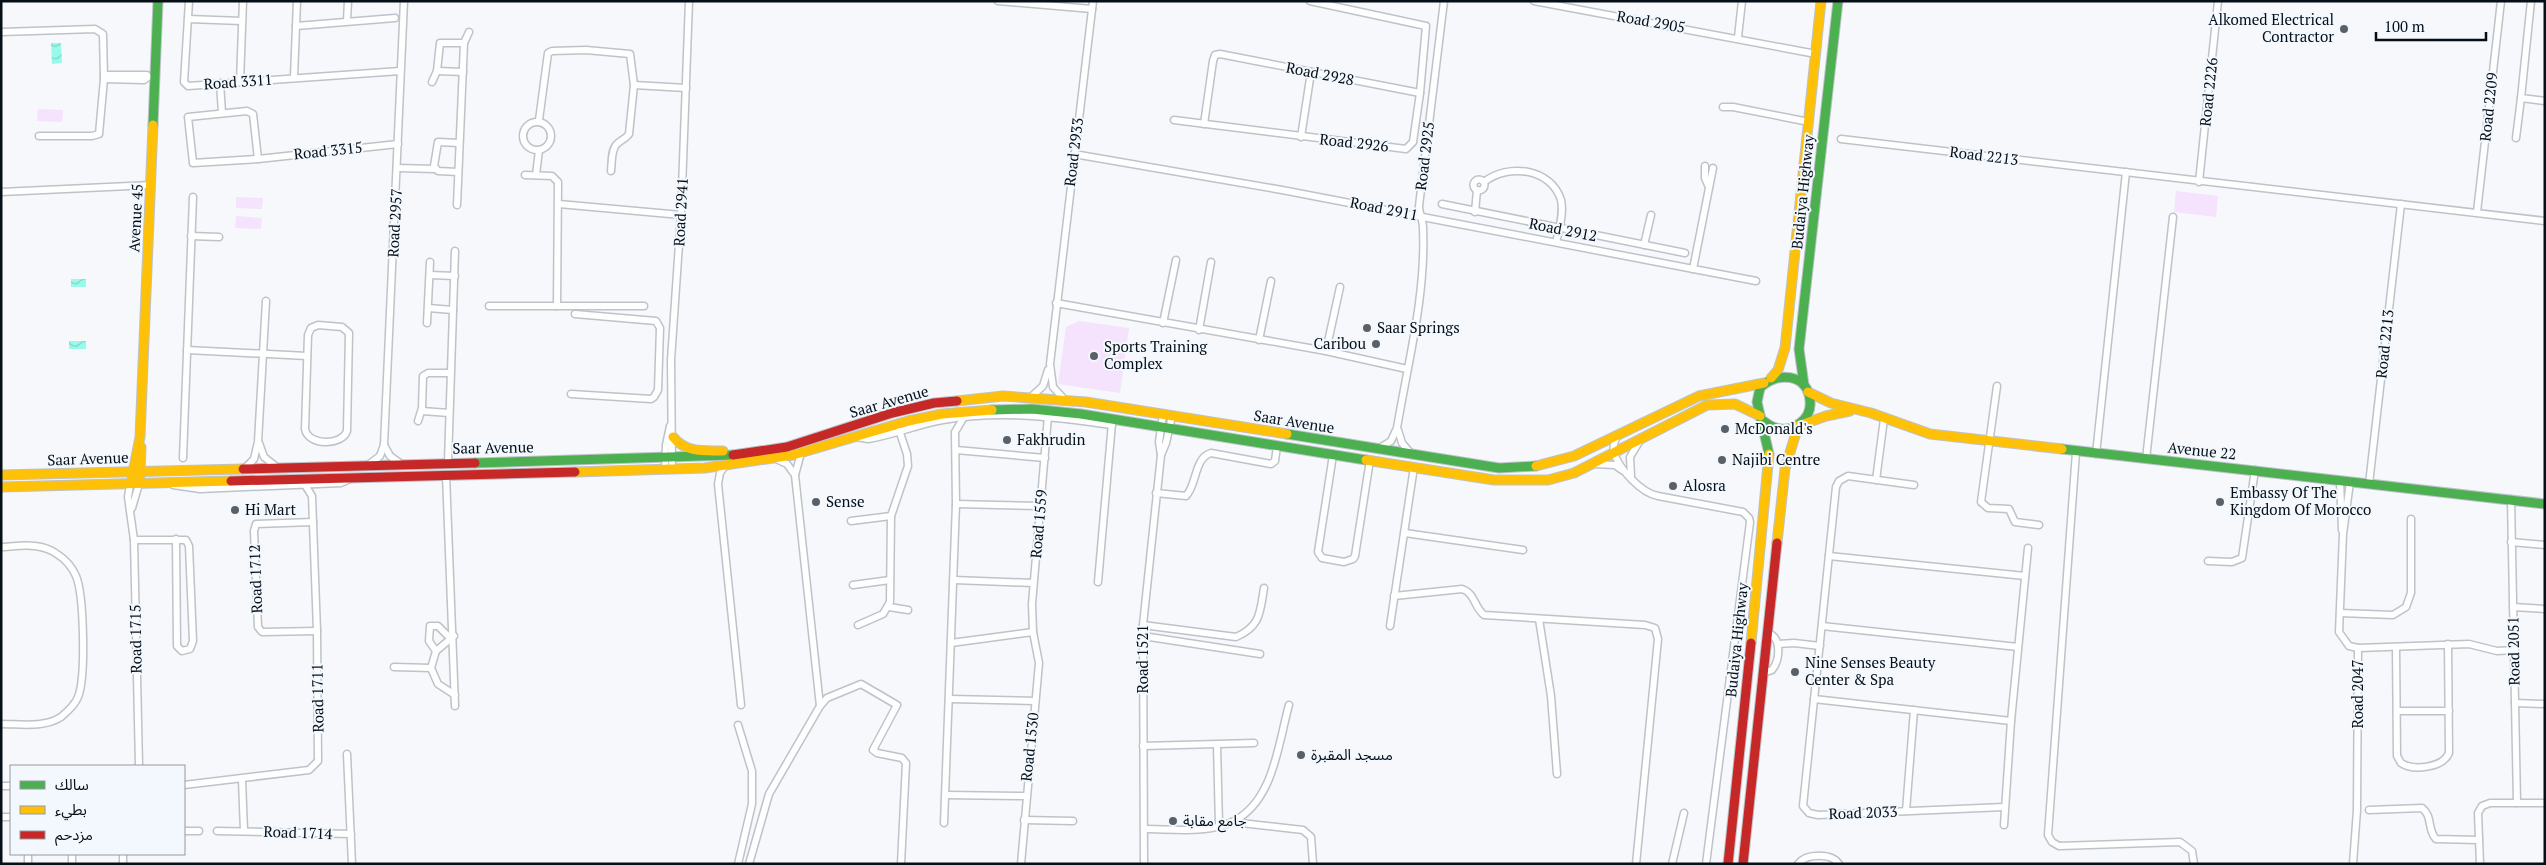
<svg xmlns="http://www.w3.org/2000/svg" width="2546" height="865" viewBox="0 0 2546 865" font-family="'PT Serif','Noto Sans Arabic',serif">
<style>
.green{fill:#f5e2fc}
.water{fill:url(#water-waves)}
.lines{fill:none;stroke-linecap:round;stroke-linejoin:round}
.street-casing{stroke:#bdc3c9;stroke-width:9}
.fast-casing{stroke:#bdc3c9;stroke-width:11}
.slow-casing{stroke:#bdc3c9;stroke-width:11}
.jam-casing{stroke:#bdc3c9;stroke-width:11}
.street{stroke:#fefefe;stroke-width:6}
.fast{stroke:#4caf50;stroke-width:9}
.slow{stroke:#ffc107;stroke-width:9}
.jam{stroke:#c62828;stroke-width:9}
.poi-dot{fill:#5a6067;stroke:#f3f8fe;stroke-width:2}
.labels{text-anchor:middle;stroke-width:4;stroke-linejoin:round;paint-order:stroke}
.poi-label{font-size:15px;fill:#060e17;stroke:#f3f8fe;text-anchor:start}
.street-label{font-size:15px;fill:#060e17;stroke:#f3f8fe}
</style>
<defs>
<pattern id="water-waves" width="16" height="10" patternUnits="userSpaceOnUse" patternTransform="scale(1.25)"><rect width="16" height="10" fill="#98faea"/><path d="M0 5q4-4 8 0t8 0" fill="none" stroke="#82d5c8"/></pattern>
</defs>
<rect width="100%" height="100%" fill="#f6f8fb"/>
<g class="green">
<polygon points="38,109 63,110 62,122 37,121"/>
<polygon points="2176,191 2218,196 2216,217 2174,212"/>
<polygon points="236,197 263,198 262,209 236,208"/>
<polygon points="236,216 262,218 261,229 235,228"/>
<polygon points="1079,321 1129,328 1120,393 1058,384 1066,327"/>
</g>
<g class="water">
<polygon points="51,43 61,43 62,63 52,64"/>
<rect x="71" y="279" width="15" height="8"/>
<rect x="69" y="341" width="17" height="8"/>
</g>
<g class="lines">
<defs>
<g id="street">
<polyline points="189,1 184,82 188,86 400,71"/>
<polyline points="998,1 1092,9"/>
<polyline points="1534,1 1816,54"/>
<polyline points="2531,1 2521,98 2545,101"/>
<polyline points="188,19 242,21"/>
<polyline points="347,21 348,1"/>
<polyline points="296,26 395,18"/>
<polyline points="1,32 95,29 103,34 104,79 99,134 92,136 39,136"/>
<polyline points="1738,37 1742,1"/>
<polyline points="437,71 463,72"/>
<polyline points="104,75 147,75 148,77 144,80 104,79"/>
<polyline points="294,77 297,1"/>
<polyline points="240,82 243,1"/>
<polyline points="432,82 437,71 440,43 464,43"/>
<polyline points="220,83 222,113"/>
<polyline points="634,85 686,88"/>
<polyline points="1723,107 1733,107 1809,122"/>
<polygon points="247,111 253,114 258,159 193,163 188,117"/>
<path d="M539,120l9,-67 4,-2 34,-1 44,4 4,31 -5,49c-3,5 -9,6 -13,11 -5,6 -4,18 -5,26"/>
<polyline points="1174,120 1406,149 1413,142 1420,93 1426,26 1310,1"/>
<circle cx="537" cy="136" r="14"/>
<polyline points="1204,124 1213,61 1215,55 1220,54 1420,93"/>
<polyline points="1301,137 1311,72"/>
<polyline points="2516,138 2521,98"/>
<polyline points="1841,139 2545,221"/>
<polyline points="1074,154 1282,190 1756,281"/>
<polyline points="258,159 398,144"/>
<polyline points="1705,166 1705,178 1708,185"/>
<polyline points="397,168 436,169"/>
<polyline points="458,172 438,171 434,166 438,142 459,143"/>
<polyline points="525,175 552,176 558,182 557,306 644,306"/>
<polyline points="536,175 539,150"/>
<circle cx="1479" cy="185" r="5.5"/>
<path d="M1484,182c24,-19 67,-14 77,18 3,13 -2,30 -5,42"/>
<polyline points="2199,182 2218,1"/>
<polyline points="1,192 151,185"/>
<polyline points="559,204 681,215"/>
<polyline points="1442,204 1685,253"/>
<polyline points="457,205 464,43 469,32"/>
<polyline points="1475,212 1477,190"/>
<polyline points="2477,212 2501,1"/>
<polyline points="191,236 219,237"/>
<polyline points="1644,245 1651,215"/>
<polyline points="1693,269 1713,168"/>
<polyline points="430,275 455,276"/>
<polyline points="1056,303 1326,351 1407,369"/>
<polyline points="489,306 557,306"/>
<polyline points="428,308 453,310"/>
<polyline points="427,323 430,262"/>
<polyline points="1163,323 1176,260"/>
<path d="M318,325l24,2 7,6 -2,98c-5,15 -39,15 -42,-2l3,-94 3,-7z"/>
<polyline points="1199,330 1211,262"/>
<polyline points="1259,340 1271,281"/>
<polyline points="187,350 307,356"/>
<polyline points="1326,351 1340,287"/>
<polyline points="1997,386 1981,502 1988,508 2009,509 2015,522 2039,525"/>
<polyline points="571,394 651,399 654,397 658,390 660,328 656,321 575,314"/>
<polyline points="1031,397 1043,386 1048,370"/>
<polyline points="1064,399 1053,387 1050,364 1093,1"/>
<polyline points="422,411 449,413"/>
<polyline points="418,421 422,408 423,376 428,373 450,373"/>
<polyline points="1398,430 1402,443 1412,455"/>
<path d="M1617,436c-2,5 -5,11 -3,16 4,16 27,41 44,44l85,16 6,6 1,4 -44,342"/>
<path d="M857,437l11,2c26,-4 50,-15 75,-19 57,-10 112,-3 169,5"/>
<polyline points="259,443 264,457 278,468"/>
<polyline points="384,445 390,456 401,464"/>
<path d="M1378,449l13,-8 6,-13c11,-66 29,-133 26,-200 0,-8 -4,-15 -4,-22l25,-205"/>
<polyline points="956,450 1045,458"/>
<polyline points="2076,452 2048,835 2052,842 2059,846 2180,842 2192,851 2194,864"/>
<polyline points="801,453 795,475 820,706"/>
<polyline points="2096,454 2126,172"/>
<polyline points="1161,455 1166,443 1172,416"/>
<polyline points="1333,455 1318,552 1322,558 1344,562 1353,559 1355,556 1370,460"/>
<polyline points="183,458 193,197"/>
<polyline points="776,459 787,464 795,475"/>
<polyline points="2146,459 2173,217"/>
<polyline points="448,462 455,251"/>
<polyline points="1594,464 1615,465 1622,470"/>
<polyline points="368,465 380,456 384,445 404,1"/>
<polyline points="725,466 720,473 718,484 741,705"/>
<polyline points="665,468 666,445 670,426"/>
<polyline points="672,468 671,360 681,215 689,1"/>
<polyline points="244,469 254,459 258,442 266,301"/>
<polyline points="446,475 455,706"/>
<polyline points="1631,476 1630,457 1639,442"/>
<polyline points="1876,480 1884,419"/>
<polyline points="2340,481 2342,530"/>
<polyline points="2350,482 2343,534 2339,632 2349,646 2358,648 2357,810 2353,864"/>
<polyline points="130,484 128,497 134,540 139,766"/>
<polyline points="2369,484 2401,204"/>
<polyline points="173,485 200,489 341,483 352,478"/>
<polyline points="1914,485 1848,476 1839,481 1836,487 1803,806 1809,813 1818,815 2004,807"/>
<path d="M1156,493l30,3c11,-11 8,-38 25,-43l60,11 4,-3 2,-15"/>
<polyline points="2511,499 2517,803"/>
<polyline points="956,504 1040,506"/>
<polyline points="132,508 139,484"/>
<polyline points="851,521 891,516"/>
<polyline points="313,522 256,524 254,531 258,627 262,632 317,631"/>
<polyline points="1405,533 1523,550"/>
<polyline points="134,540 186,540 189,546 193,641 190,649 182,651 177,646 176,539"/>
<polyline points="2511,542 2545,545"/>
<path d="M1,547c19,-1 40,-5 56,7 8,5 15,13 19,22 8,19 10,102 2,121 -3,8 -11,15 -17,20 -17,11 -41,7 -60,7"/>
<polyline points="1829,556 2025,576"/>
<polyline points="2208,561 2232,562 2242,558 2255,470"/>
<polyline points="954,580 1033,583"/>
<polyline points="1098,582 1112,423"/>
<polyline points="853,585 890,580"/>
<path d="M1394,596l68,-7c13,4 12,18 22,26l161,10 10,3 3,11 -22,225"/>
<polyline points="889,607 908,610"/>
<polyline points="2513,607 2545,609"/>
<polyline points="2340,613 2393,615 2406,607 2411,593 2411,519"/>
<polyline points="1539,619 1551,696 1557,774"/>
<polyline points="858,625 883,614 890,602 891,516 908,466 907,454 899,430"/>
<path d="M1143,625l93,12c25,-11 24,-25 28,-49"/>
<polyline points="1390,626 1414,467"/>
<polyline points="1822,626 2018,647"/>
<polyline points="454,636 436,651 431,668 438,684 455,695"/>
<polyline points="1143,636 1260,654"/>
<polyline points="951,643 1033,632"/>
<polyline points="1778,644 1794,643 1820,646"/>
<path d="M2396,647l1,109 4,7c12,8 42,5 48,-10l-1,-109"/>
<polyline points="2358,648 2469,644 2497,651 2515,650"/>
<polyline points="436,651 429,641 430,626 438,626 450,638"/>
<polyline points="394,667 431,668"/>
<path d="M1763,673l9,-3c8,-10 10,-32 -4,-37"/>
<polyline points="950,699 1035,701"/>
<polyline points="1814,699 2011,721"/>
<polyline points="2515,703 2545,704"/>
<polyline points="2397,711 2449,711"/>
<polyline points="1217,745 1219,825"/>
<polyline points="1143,746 1254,743"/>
<polyline points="347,754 352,864"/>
<polyline points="242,780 244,831"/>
<polyline points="184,785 309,770 318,761 317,631 312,496 305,485"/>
<polyline points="1,786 11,786"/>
<polyline points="946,795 1025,796"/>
<path d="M2369,810l53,-2c11,8 5,22 14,31l43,1"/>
<polyline points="1906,811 1914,710"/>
<polyline points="1,817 11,817"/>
<polyline points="1024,820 1073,821"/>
<polyline points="1232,822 1303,830 1311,837 1313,864"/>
<polyline points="944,823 956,504 955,432 964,417"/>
<polyline points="2004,825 2011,721 2028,548"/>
<path d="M1144,829c27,0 63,5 88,-7 42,-20 46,-78 57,-117"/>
<polyline points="184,831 199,831"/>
<polyline points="217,831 351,834"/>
<polyline points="72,854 72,864"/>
<polyline points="28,864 28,854"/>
<polyline points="123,864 123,854"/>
<polyline points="738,864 752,804 752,771 738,725"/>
<polyline points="749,864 769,794 820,706 827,698 861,684 897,705 873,750 877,753 902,758 906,763 901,864"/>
<polyline points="1021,864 1039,663 1033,632 1032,604 1048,416"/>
<polyline points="1144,864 1143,625 1161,455 1159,442 1163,414"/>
<polyline points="1672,864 1684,813"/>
<path d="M1798,864c8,-11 34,-11 41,0"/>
<polyline points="2480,864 2478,813 2482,806 2490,803 2545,803"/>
</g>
<g id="fast">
<polyline points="153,125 158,1"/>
<polyline points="1804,385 1799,349 1838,1"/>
<polyline points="992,410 1032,409 1081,414 1366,460"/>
<path d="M1762,420c4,3 9,7 14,8 17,5 36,-9 34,-27 -2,-28 -34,-30 -50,-13l-3,14 12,52"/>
<polyline points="1287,434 1499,468 1536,466"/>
<polyline points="2062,449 2545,504"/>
<polyline points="475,463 733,455"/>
</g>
<g id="slow">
<polyline points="1771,378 1778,370 1785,348 1821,1"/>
<polyline points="1808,392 1831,403 1871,413 1930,434 2062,449"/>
<polyline points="957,401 1003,396 1086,402 1287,434"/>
<polyline points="1798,426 1826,416 1850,411"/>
<path d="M673,437c13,16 31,14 50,14"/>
<polyline points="1366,460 1494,480 1548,480 1574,473 1707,405 1735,404 1760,416"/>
<polyline points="1536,466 1574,456 1699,396 1764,383"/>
<polyline points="575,472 705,468 793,455 908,421 942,414 992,410"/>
<polyline points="1,475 243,469"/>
<polyline points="140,476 141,447"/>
<polyline points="132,477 140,437 153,125"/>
<polyline points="1,487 231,481"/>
<polyline points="1777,543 1785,469 1798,426"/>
<polyline points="1751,643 1769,454"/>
</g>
<g id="jam">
<polyline points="733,455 787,447 892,413 934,403 957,401"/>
<polyline points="243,469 475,463"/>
<polyline points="231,481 575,472"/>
<polyline points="1728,864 1751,643"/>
<polyline points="1743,864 1777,543"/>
</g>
</defs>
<use href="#street" class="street-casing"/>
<use href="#fast" class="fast-casing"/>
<use href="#slow" class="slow-casing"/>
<use href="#jam" class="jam-casing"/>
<use href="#street" class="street"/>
<use href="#fast" class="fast"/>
<use href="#slow" class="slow"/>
<use href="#jam" class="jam"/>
</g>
<g class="poi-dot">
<circle cx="2344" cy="29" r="5"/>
<circle cx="1367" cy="328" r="5"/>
<circle cx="1376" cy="344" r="5"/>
<circle cx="1094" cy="356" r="5"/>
<circle cx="1725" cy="429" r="5"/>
<circle cx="1007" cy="440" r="5"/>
<circle cx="1722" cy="460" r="5"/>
<circle cx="1673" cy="486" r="5"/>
<circle cx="816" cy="502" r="5"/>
<circle cx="2220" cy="502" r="5"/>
<circle cx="235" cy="510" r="5"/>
<circle cx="1795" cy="672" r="5"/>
<circle cx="1301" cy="755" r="5"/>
<circle cx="1173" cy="821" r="5"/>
</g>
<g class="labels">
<g class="poi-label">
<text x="2334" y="25" text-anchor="end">Alkomed Electrical<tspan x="2334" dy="17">Contractor</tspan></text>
<text x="1377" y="333">Saar Springs</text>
<text x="1366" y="349" text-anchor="end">Caribou</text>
<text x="1104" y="352">Sports Training<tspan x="1104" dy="17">Complex</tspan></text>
<text x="1735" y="434">McDonald's</text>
<text x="1017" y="445">Fakhrudin</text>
<text x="1732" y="465">Najibi Centre</text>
<text x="1683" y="491">Alosra</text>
<text x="2230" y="498">Embassy Of The<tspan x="2230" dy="17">Kingdom Of Morocco</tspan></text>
<text x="826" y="507">Sense</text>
<text x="245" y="515">Hi Mart</text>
<text x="1805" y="668">Nine Senses Beauty<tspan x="1805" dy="17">Center &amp; Spa</tspan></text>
<text x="1311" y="760">مسجد المقبرة</text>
<text x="1183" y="826">جامع مقابة</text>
</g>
<g class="street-label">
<text transform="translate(1651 22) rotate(10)" y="5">Road 2905</text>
<text transform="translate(1320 74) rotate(11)" y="5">Road 2928</text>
<text transform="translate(238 82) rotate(-4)" y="5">Road 3311</text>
<text transform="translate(2209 92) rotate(-84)" y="5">Road 2226</text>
<text transform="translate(2489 107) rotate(-84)" y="5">Road 2209</text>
<text transform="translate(1354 143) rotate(6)" y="5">Road 2926</text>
<text transform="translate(328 151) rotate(-6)" y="5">Road 3315</text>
<text transform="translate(1074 152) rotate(-83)" y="5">Road 2933</text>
<text transform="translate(1425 156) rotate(-83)" y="5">Road 2925</text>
<text transform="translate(1984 156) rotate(7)" y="5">Road 2213</text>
<text transform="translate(1803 192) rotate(-84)" y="5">Budaiya Highway</text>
<text transform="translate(1384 209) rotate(11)" y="5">Road 2911</text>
<text transform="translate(681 212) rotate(-87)" y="5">Road 2941</text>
<text transform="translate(136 218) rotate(-87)" y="5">Avenue 45</text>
<text transform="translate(395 223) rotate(-87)" y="5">Road 2957</text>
<text transform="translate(1563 230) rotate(11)" y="5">Road 2912</text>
<text transform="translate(2385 344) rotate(-84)" y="5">Road 2213</text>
<text transform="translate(889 402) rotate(-16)" y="5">Saar Avenue</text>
<text transform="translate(1294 422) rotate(9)" y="5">Saar Avenue</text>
<text transform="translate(493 448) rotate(-1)" y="5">Saar Avenue</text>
<text transform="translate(2202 451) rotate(6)" y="5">Avenue 22</text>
<text transform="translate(88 459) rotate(-2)" y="5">Saar Avenue</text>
<text transform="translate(1039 524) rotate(-85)" y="5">Road 1559</text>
<text transform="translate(256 579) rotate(-92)" y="5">Road 1712</text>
<text transform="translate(136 639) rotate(-91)" y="5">Road 1715</text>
<text transform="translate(1737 640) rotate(-84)" y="5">Budaiya Highway</text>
<text transform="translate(2514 651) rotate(-91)" y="5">Road 2051</text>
<text transform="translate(1143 659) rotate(-90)" y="5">Road 1521</text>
<text transform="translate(2358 694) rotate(-90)" y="5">Road 2047</text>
<text transform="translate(318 698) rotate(-91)" y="5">Road 1711</text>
<text transform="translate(1030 747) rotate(-84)" y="5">Road 1530</text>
<text transform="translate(1863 813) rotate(-2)" y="5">Road 2033</text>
<text transform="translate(298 833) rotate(2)" y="5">Road 1714</text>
</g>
</g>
<rect width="2546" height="865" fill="none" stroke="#060e17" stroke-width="5"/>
<rect x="10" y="765" width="175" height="90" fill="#f3f8fe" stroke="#949aa2"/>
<rect x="20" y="781" width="25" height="8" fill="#4caf50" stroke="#949aa2"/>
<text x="55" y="790" font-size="15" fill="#060e17">سالك</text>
<rect x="20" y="806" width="25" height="8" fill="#ffc107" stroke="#949aa2"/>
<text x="55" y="815" font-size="15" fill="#060e17">بطيء</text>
<rect x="20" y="831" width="25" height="8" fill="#c62828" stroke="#949aa2"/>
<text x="55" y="840" font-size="15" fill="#060e17">مزدحم</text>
<path d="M2376 32v8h110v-8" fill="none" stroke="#060e17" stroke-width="2.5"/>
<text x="2384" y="32" font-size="15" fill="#060e17" stroke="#f3f8fe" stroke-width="4" paint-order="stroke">100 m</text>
</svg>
